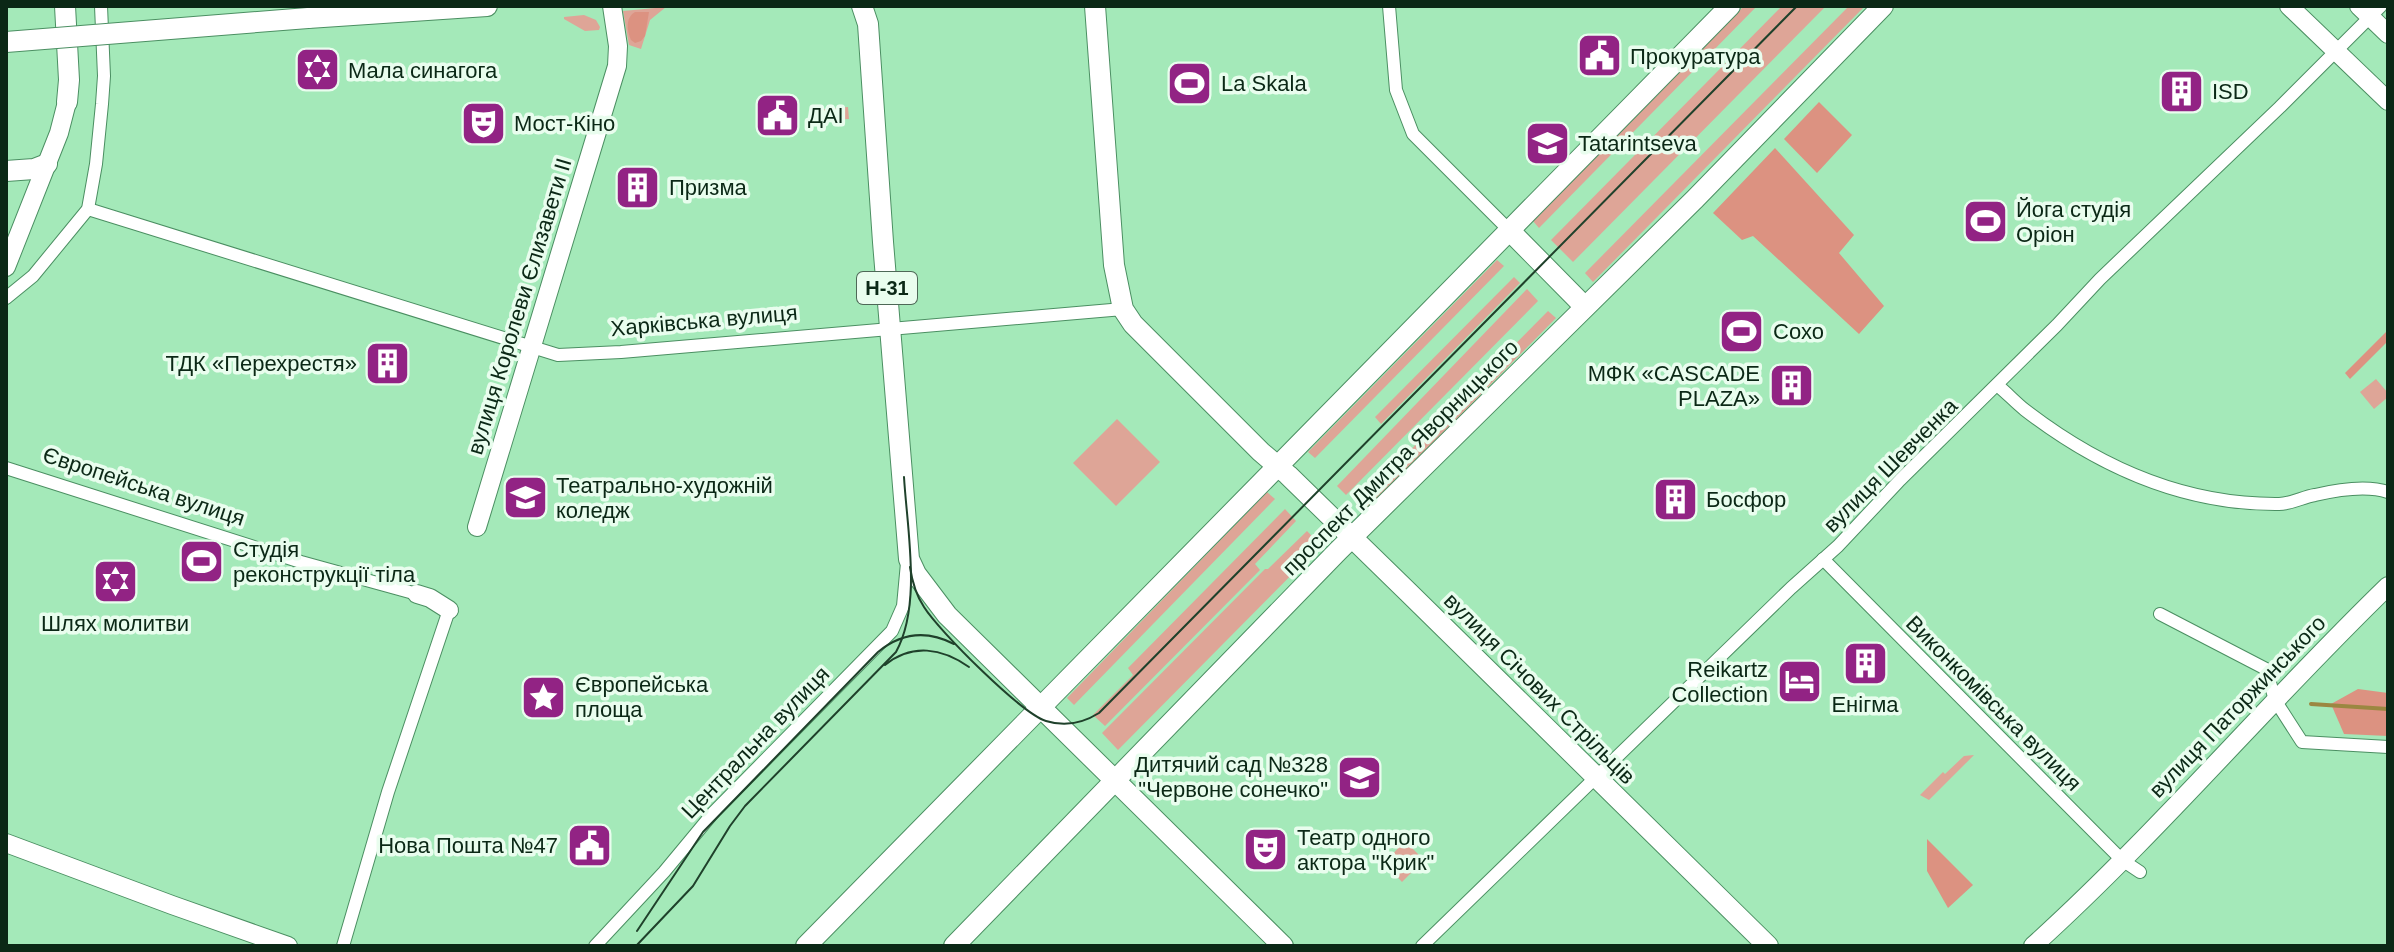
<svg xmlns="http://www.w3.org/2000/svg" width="2394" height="952" viewBox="0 0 2394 952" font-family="Arial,sans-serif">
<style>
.green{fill:#dea597}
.forest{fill:#dc9281}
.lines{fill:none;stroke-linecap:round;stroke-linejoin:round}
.stream{stroke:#9b8741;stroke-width:4}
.street-casing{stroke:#4b8f62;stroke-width:14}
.secondary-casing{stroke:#4b8f62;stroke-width:20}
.primary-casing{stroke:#4b8f62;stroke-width:22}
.street{stroke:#fff;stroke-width:12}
.secondary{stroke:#fff;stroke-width:18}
.primary{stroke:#fff;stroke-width:20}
.tram{stroke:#1f412b;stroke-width:2}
.primary-bridge-casing{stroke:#4b8f62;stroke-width:22;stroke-linecap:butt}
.primary-bridge{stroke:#fff;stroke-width:20}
.labels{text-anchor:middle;stroke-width:7;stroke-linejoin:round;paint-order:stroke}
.shield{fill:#e9fdee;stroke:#4e6857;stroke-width:2}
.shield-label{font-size:20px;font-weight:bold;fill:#0b2816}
.poi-label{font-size:22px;fill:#0b2816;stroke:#e9fdee;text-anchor:start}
.street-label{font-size:22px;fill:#0b2816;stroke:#e9fdee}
</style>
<rect width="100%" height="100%" fill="#a4e9b9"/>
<g class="green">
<polygon points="1744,6 1757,6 1539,228 1533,221"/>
<polygon points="1782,6 1826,6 1573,262 1551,240"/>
<polygon points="1849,6 1865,6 1593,282 1585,273"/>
<polygon points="666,7 650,20 641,49 629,45 623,11"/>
<polygon points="584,15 596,20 600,27 599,30 585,31 564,19 564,17"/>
<polygon points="848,107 849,119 825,120 824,109"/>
<polygon points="1497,260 1504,266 1315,458 1308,452"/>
<polygon points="1514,277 1520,283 1381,424 1375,417"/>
<polygon points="1527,289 1538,301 1346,495 1337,486"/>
<polygon points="1548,311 1556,318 1364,513 1356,505"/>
<polygon points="2376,379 2388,393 2388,397 2374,409 2360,392"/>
<polygon points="1117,419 1160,462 1116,506 1073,463"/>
<polygon points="1267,492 1275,499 1074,705 1067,698"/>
<polygon points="1285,509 1296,521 1255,564 1260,570 1105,726 1093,715 1133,675 1128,668"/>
<polygon points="1307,531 1321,545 1118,750 1102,733 1265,569 1268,569"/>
<polygon points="1974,755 1929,800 1920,795 1943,772 1945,774 1964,756"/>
<polygon points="1405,841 1424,860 1402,882 1384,863"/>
</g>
<g class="forest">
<path d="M635,12h14l-4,24 -4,5 -6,2 -4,-3c-4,-9 -6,-22 4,-28z"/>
<polygon points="1819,102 1852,135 1817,173 1784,139"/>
<polygon points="1775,148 1854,235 1839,253 1884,306 1859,334 1753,236 1742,240 1713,213"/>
<polygon points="2388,330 2388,341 2350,379 2345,373"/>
<polygon points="2358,689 2388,693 2388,736 2344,734 2331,704"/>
<polygon points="1927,839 1973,885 1948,908 1927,871"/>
</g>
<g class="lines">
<polyline class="stream" points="2311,704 2388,709"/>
<defs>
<g id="street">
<polyline points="1389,6 1396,90 1413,134 1510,231"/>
<polyline points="88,209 558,355 621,352 1123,309"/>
<polyline points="6,298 33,276 88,209 96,164 102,104 104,76 101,6"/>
<path d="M1997,385c10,8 18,17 28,25 74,57 159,95 254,94 12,0 24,-7 36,-9 21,-5 52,-10 73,-3"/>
<polyline points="6,468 301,562 417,594"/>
<polyline points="1823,559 2107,845 2122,860 2140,872"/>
<polyline points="2160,614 2266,669 2275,700 2302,742 2388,747"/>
<polyline points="343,946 388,792 449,610"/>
<polyline points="595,946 664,872 713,813 892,631 903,606 907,563"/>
<polyline points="1422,946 1791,588 1838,546 1900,480 2057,325 2100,279 2280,107 2381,6"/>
</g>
<g id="secondary">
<polyline points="2289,6 2388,101"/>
<polyline points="2359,6 2388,34"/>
<polyline points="6,267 59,133 67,102"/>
<polyline points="477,527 617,66 618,46 612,6"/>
<polyline points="417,594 430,598 449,610"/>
<polyline points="6,843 172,905 288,946"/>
<path d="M2033,946c125,-113 234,-243 355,-360"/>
</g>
<g id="primary">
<polyline points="65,6 69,80 67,102"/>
<polyline points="862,6 868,24 883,242 909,559 916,574 947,615 1283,946"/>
<polyline points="1095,6 1114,265 1123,309 1133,324 1261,452 1288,475 1408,592 1768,946"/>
<polyline points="308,18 487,6"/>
<polyline points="6,171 34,169 47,164"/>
<polyline points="1510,231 1585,307"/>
<polyline points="806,946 1730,6"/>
<polyline points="954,946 1338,551 1695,199 1883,6"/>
</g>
</defs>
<use href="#street" class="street-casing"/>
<use href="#secondary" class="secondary-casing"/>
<use href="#primary" class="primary-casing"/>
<use href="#street" class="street"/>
<use href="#secondary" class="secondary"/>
<use href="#primary" class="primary"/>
<g class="tram">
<path d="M910,567c2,14 6,28 14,40 15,24 97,106 122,114 19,6 37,2 53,-8l698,-707"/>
<path d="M885,665c27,-22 57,-17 84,2"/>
<path d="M637,931l66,-99 175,-180c23,-19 49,-22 76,-8"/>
<path d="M636,946l57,-60 37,-60 15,-20 151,-154c26,-47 11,-123 8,-175"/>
</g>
<defs>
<polyline id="primary-bridge" points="6,42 308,18"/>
</defs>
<use href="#primary-bridge" class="primary-bridge-casing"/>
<use href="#primary-bridge" class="primary-bridge"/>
</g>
<defs>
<symbol id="civic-square" viewBox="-11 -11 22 22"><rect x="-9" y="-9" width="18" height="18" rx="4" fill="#922384" stroke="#e9fdee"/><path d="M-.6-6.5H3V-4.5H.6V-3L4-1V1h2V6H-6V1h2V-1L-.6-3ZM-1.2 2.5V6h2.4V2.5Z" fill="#fff"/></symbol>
<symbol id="synagogue-square" viewBox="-11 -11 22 22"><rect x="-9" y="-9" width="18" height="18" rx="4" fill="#922384" stroke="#e9fdee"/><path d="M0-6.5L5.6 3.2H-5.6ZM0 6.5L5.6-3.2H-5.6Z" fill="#fff"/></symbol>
<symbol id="stadium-square" viewBox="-11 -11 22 22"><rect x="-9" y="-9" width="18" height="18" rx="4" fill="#922384" stroke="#e9fdee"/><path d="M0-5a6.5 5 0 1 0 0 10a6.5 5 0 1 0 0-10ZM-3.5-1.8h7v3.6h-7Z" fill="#fff"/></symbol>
<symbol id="building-square" viewBox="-11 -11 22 22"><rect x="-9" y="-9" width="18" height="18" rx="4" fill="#922384" stroke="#e9fdee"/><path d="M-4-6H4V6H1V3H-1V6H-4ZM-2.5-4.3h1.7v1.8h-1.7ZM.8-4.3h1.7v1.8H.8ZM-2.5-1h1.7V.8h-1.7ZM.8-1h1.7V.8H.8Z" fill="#fff"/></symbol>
<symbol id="theatre-square" viewBox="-11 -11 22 22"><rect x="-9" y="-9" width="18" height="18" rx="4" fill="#922384" stroke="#e9fdee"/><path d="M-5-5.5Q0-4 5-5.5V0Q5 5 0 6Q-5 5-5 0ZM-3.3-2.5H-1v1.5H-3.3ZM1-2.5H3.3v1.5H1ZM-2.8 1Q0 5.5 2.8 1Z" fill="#fff"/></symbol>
<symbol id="school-square" viewBox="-11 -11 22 22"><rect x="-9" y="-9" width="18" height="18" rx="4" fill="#922384" stroke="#e9fdee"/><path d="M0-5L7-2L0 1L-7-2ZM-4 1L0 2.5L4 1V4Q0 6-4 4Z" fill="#fff"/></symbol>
<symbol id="university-square" viewBox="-11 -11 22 22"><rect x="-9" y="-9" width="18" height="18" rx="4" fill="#922384" stroke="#e9fdee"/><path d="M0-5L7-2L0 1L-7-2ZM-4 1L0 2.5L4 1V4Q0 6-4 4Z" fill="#fff"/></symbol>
<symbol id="hotel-square" viewBox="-11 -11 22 22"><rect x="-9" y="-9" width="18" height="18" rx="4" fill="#922384" stroke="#e9fdee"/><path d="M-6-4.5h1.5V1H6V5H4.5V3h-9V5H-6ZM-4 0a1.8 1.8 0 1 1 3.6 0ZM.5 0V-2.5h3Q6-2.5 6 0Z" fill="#fff"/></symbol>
<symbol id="sight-square" viewBox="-11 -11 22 22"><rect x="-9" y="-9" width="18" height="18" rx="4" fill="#922384" stroke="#e9fdee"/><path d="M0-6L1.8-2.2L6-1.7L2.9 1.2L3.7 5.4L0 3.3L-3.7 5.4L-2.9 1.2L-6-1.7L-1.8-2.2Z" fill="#fff"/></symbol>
</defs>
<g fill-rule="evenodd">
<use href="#civic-square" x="1574" y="30" width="51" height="51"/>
<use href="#synagogue-square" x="292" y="44" width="51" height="51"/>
<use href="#stadium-square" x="1164" y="58" width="51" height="51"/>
<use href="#building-square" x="2156" y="66" width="51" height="51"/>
<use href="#civic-square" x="752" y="90" width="51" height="51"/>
<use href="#theatre-square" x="458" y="98" width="51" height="51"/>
<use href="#school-square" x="1522" y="118" width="51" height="51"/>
<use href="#building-square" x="612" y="162" width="51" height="51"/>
<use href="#stadium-square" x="1960" y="196" width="51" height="51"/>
<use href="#stadium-square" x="1716" y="306" width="51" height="51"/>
<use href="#building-square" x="362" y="338" width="51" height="51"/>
<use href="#building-square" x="1766" y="360" width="51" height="51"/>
<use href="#university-square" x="500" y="472" width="51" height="51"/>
<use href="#building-square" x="1650" y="474" width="51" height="51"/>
<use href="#stadium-square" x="176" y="536" width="51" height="51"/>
<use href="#synagogue-square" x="90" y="556" width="51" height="51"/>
<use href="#building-square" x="1840" y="638" width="51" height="51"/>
<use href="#hotel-square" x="1774" y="656" width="51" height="51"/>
<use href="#sight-square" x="518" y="672" width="51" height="51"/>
<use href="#school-square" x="1334" y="752" width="51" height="51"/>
<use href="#civic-square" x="564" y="820" width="51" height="51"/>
<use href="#theatre-square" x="1240" y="824" width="51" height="51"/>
</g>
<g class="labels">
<rect class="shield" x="857" y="272" width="60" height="32" rx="6"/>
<g class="shield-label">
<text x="887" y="295">Н-31</text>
</g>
<g class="poi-label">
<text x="1630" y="64">Прокуратура</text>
<text x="348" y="78">Мала синагога</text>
<text x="1221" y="91">La Skala</text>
<text x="2212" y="99">ISD</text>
<text x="808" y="123">ДАІ</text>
<text x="514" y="131">Мост-Кіно</text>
<text x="1578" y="151">Tatarintseva</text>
<text x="669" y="195">Призма</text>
<text x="2016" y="217">Йога студія<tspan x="2016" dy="25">Оріон</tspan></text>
<text x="1773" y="339">Сохо</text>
<text x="357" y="371" text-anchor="end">ТДК «Перехрестя»</text>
<text x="1760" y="381" text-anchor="end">МФК «CASCADE<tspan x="1760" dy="25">PLAZA»</tspan></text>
<text x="556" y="493">Театрально-художній<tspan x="556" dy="25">коледж</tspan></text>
<text x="1706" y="507">Босфор</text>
<text x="233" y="557">Студія<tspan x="233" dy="25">реконструкції тіла</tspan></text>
<text x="115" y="631" text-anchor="middle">Шлях молитви</text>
<text x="1768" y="677" text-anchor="end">Reikartz<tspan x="1768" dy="25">Collection</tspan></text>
<text x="575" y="692">Європейська<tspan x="575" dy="25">площа</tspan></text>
<text x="1865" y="712" text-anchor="middle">Енігма</text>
<text x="1328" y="772" text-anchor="end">Дитячий сад №328<tspan x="1328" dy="25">"Червоне сонечко"</tspan></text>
<text x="1297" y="845">Театр одного<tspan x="1297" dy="25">актора "Крик"</tspan></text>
<text x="558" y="853" text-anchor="end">Нова Пошта №47</text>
</g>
<g class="street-label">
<text transform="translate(519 306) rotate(-73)" y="8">вулиця Королеви Єлизавети ІІ</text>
<text transform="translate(704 320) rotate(-5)" y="8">Харківська вулиця</text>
<text transform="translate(1400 457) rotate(-45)" y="8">проспект Дмитра Яворницького</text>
<text transform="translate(1890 465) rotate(-45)" y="8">вулиця Шевченка</text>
<text transform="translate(144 486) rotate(18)" y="8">Європейська вулиця</text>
<text transform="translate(1540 688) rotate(45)" y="8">вулиця Січових Стрільців</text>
<text transform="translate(1994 703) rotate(45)" y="8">Виконкомівська вулиця</text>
<text transform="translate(2237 706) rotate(-46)" y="8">вулиця Паторжинського</text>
<text transform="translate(755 742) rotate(-46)" y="8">Центральна вулиця</text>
</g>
</g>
<rect width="2394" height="952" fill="none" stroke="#0b2816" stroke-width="16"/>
</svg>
